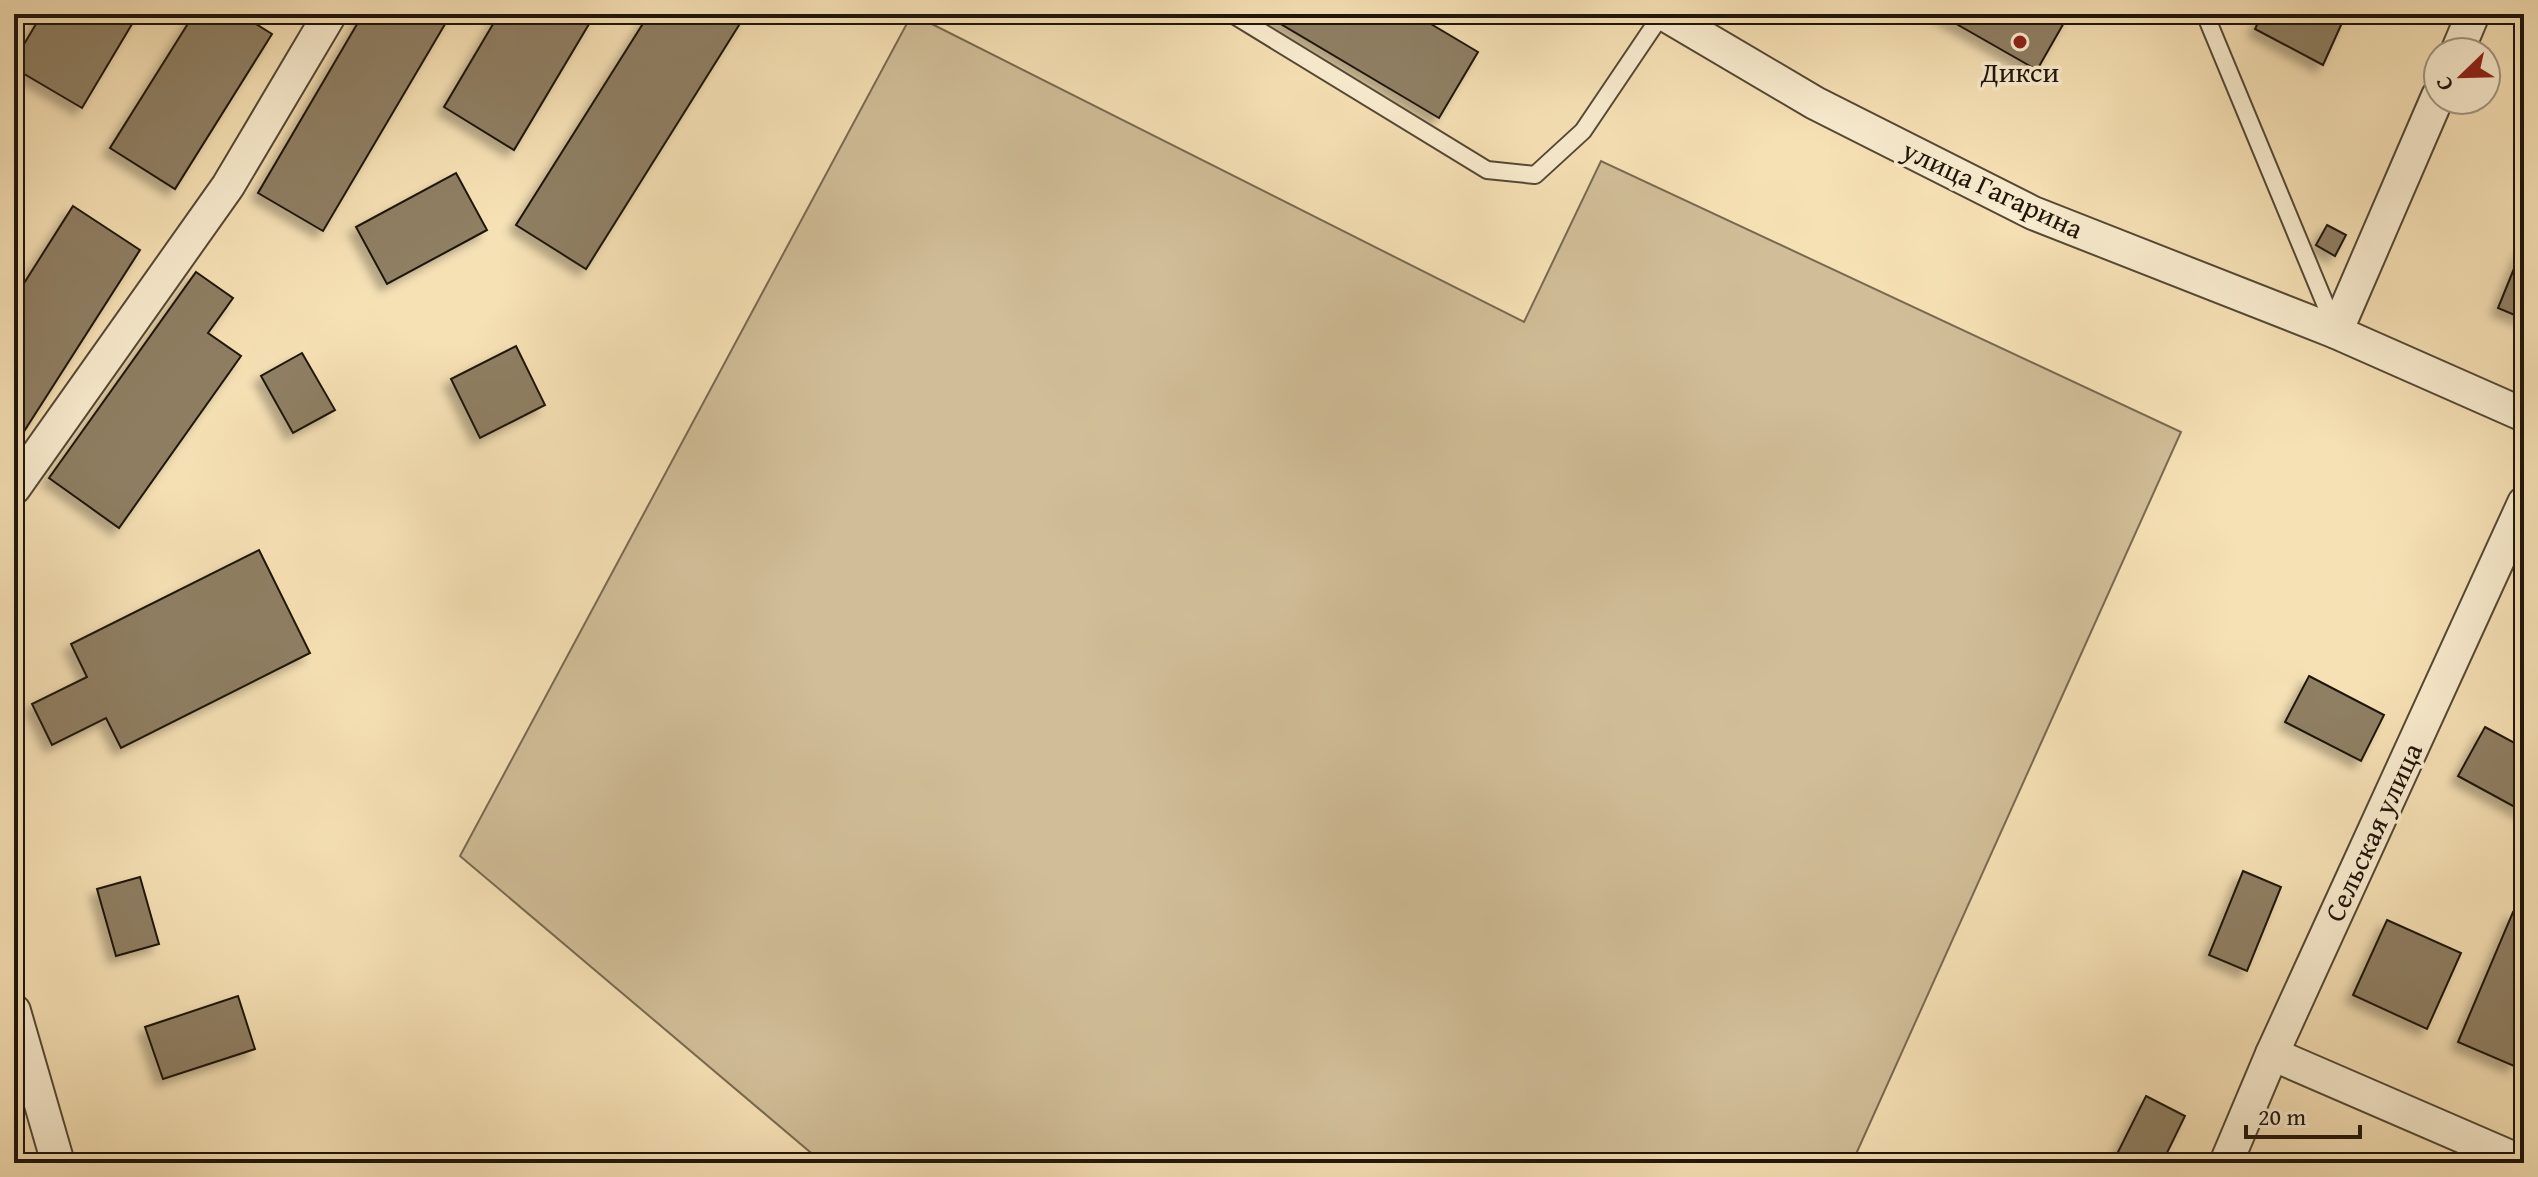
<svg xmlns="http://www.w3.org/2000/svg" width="2538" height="1177" viewBox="0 0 2538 1177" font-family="'Gentium Book Plus',serif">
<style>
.garden{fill:#d1be98;stroke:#786a51;stroke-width:2}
.building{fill:#8f7f63;stroke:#1f150a;stroke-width:2;filter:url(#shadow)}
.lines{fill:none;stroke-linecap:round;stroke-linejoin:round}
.lane-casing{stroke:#554835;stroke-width:20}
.street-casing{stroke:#554835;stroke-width:36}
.lane{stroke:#f9eccf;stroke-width:16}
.street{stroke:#f9eccf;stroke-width:32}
.poi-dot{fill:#8f2418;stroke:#f9eccf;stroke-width:3}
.labels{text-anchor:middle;stroke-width:7;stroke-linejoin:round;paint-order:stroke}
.poi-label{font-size:28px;fill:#1f150a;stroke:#f9eccf}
.street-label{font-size:28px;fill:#1f150a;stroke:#f9eccf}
</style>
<defs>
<filter id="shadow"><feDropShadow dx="-7" dy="7" stdDeviation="4" flood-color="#0004"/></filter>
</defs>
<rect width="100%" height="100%" fill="#f6e1b5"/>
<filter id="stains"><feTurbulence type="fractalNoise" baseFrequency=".0025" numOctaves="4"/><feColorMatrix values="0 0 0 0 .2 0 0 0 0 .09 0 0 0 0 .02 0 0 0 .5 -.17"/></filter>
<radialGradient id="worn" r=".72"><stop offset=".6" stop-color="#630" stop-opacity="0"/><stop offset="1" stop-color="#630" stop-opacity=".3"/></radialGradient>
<polygon class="garden" points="912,14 1524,322 1601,161 2181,432 1852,1163 823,1163 460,856"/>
<g class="building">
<polygon points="42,14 138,14 82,108 14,68 14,61"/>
<polygon points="194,14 240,14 272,34 175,189 110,148"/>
<polygon points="363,14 451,14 323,231 258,193"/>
<polygon points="499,14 595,14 514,150 444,107"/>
<polygon points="649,14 746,14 586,269 516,225"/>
<polygon points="1264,14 1414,14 1478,52 1439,118"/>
<polygon points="1939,14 2069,14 2037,70"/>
<polygon points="2262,14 2346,14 2323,65 2255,29"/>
<polygon points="456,173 487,230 387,284 356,227"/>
<polygon points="73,206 140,250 14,447 14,299"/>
<polygon points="2327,225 2346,235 2335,256 2316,245"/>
<polygon points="2524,244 2524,319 2498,308"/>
<polygon points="196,272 233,298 208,333 241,356 119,528 49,478"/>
<polygon points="516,346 545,405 480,438 451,379"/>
<polygon points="302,353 335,410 293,433 261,376"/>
<polygon points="259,550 310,653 121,748 106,718 52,745 32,704 87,677 71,644"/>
<polygon points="2309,676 2384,715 2361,761 2285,722"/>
<polygon points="2485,727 2524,748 2524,812 2458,776"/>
<polygon points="2243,871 2281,887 2247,971 2209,955"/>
<polygon points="140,877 159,944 116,956 97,889"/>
<polygon points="2513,912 2524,917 2524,1043 2514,1066 2458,1042"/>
<polygon points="2387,920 2461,953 2427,1029 2353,995"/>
<polygon points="238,996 255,1049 163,1079 145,1027"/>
<polygon points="2146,1096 2185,1116 2162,1163 2126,1163 2115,1158"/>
</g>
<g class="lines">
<defs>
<g id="lane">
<polyline points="1232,14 1487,170 1535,175 1583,131 1662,14"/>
<polyline points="2205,14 2336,330"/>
</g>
<g id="street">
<polyline points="1664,14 1815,103 2033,213 2336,332 2524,415"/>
<polyline points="2457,52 2473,14"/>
<polyline points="2336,332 2438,96"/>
<polyline points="14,488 228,186 330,14"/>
<polyline points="14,1011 58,1163"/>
<polyline points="2272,1054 2524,1163"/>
<polyline points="2226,1163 2272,1054 2524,503"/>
</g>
</defs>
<use href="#lane" class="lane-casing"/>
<use href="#street" class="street-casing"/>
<use href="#lane" class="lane"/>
<use href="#street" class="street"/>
</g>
<circle class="poi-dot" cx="2020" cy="42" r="8"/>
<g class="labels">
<g class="poi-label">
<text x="2020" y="82">Дикси</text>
</g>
<g class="street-label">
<text transform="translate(1993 189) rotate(25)" y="10">улица Гагарина</text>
<text transform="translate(2373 832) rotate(-65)" y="10">Сельская улица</text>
</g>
</g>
<rect width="2538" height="1177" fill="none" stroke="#f6e1b5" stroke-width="48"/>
<rect x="16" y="16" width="2506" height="1145" fill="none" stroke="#1f150a" stroke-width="4"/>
<rect x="24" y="24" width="2490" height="1129" fill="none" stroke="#1f150a" stroke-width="2"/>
<g transform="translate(2462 76) rotate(247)"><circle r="38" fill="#f9eccf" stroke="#a29680" stroke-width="2"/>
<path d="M0-6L14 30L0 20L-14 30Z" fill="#8f2418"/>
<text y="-12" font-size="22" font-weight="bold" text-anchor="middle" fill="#1f150a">С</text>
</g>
<path d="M2246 1125v12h114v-12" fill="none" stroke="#1f150a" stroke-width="4"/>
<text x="2258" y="1125" font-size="24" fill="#1f150a" stroke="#f9eccf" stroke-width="6" paint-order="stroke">20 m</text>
<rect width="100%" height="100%" filter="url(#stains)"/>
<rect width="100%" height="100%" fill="url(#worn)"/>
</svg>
